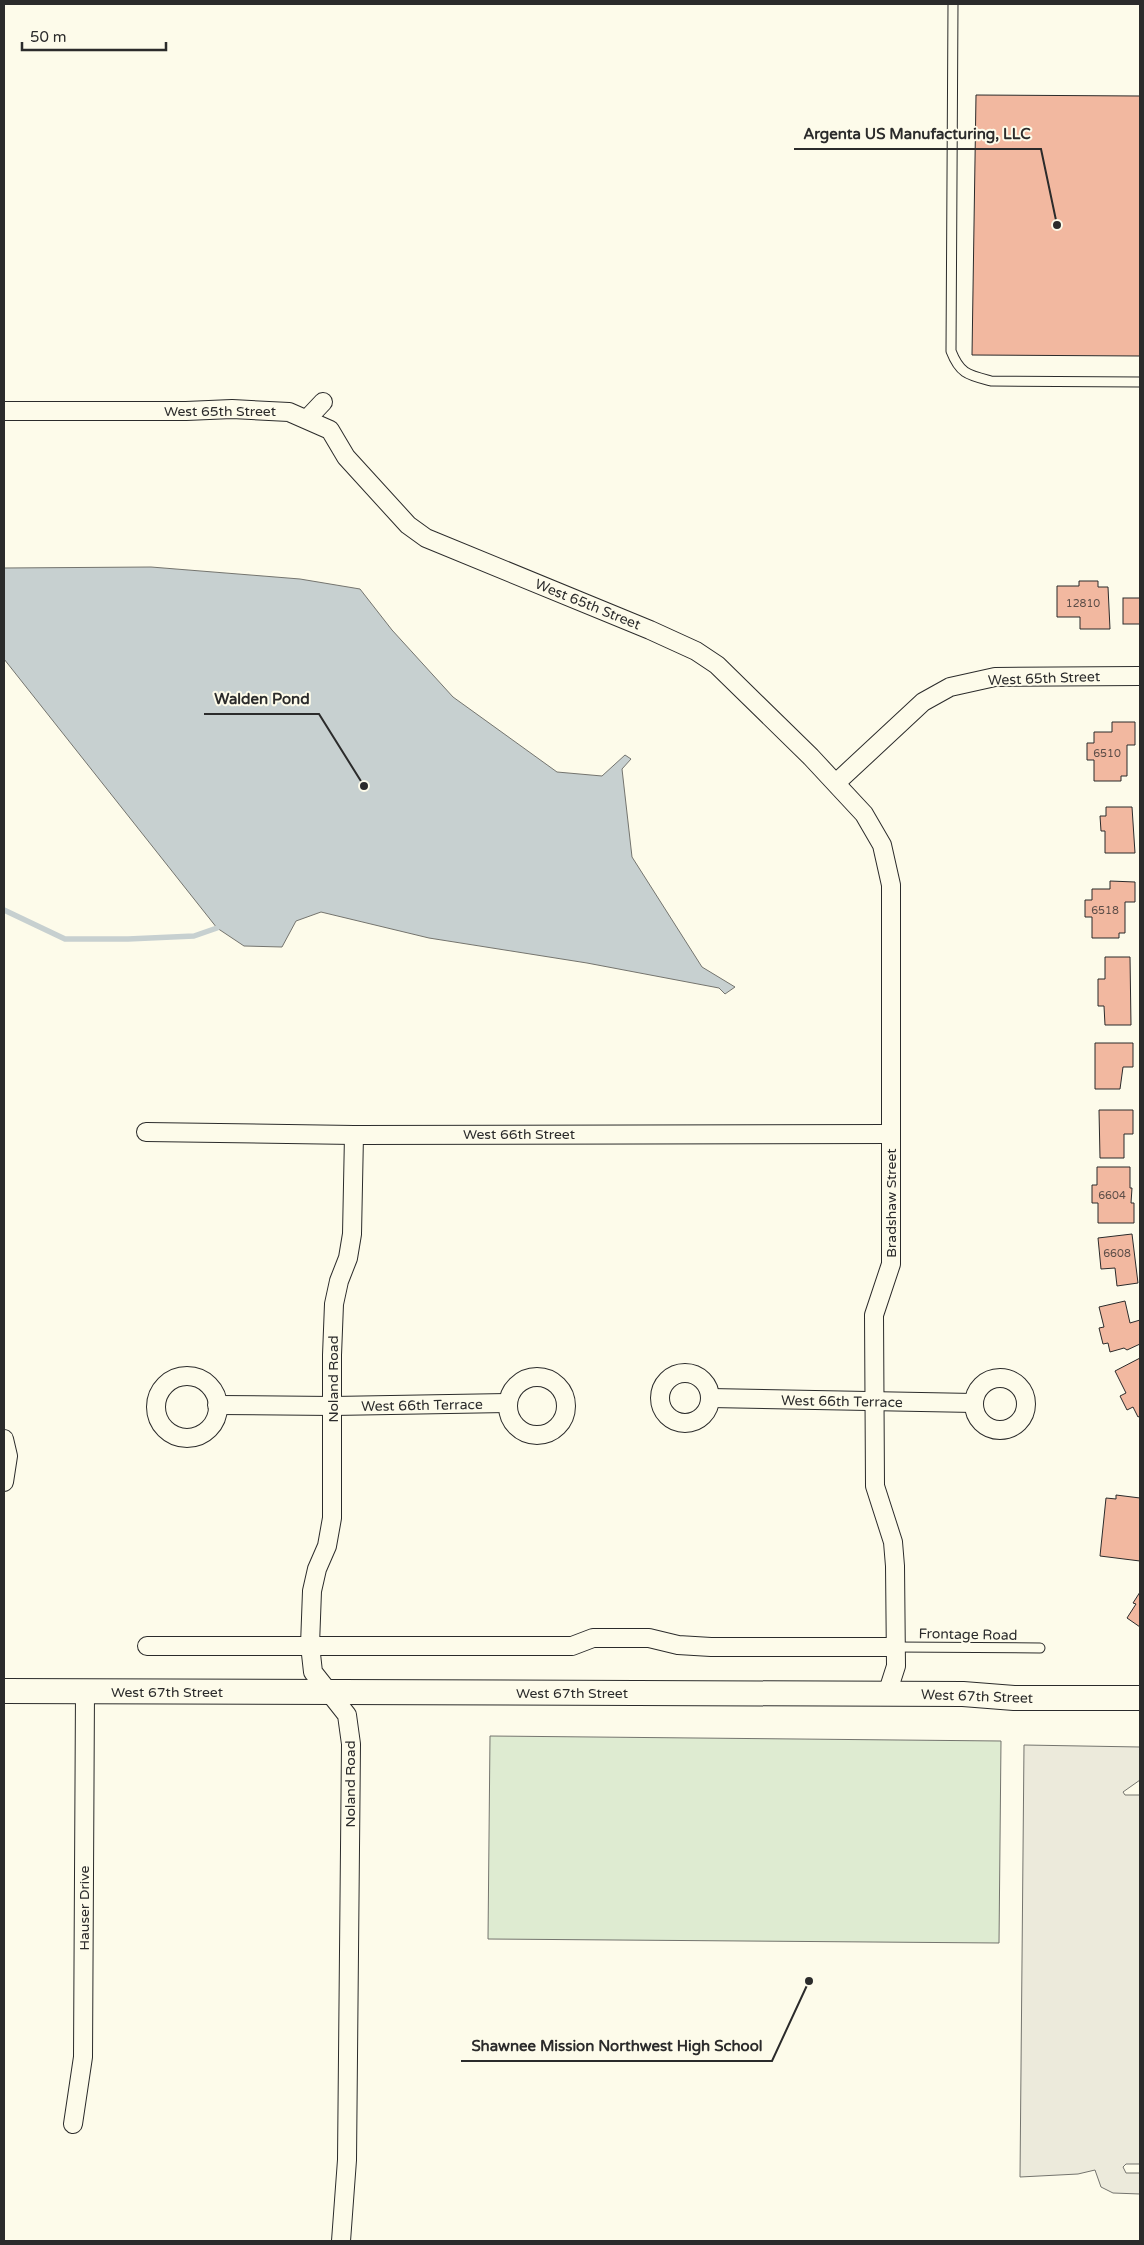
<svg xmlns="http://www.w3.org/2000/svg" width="1144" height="2245" viewBox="0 0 1144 2245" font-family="'Varela Round',sans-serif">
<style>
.green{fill:#deebd1;stroke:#74746e}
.parking{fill:#eceadb;stroke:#74746e}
.water{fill:#c7d0d0;stroke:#74746e}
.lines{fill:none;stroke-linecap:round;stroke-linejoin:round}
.stream{stroke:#c7d0d0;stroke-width:5.5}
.building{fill:#f2b8a0;stroke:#2b2b2b}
.lane-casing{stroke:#2b2b2b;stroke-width:11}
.street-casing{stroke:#2b2b2b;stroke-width:20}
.secondary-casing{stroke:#2b2b2b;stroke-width:26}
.lane{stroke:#fdfbea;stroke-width:9}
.street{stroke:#fdfbea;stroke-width:18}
.secondary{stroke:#fdfbea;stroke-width:24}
.labels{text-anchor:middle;stroke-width:4;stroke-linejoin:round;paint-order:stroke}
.number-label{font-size:11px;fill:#5d4e48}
.street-label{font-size:14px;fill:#2b2b2b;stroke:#fdfbea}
.leader{fill:none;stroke:#2b2b2b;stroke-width:2}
.callout-dot{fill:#2b2b2b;stroke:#fdfbea;stroke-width:2}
.callout-label{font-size:15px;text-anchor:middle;font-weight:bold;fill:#2b2b2b;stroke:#fdfbea;stroke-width:4;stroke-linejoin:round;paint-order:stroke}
</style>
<rect width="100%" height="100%" fill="#fdfbea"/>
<polygon class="green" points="490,1736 1001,1741 999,1943 488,1939"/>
<polygon class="parking" points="1024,1745 1140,1747 1140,1780 1123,1792 1125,1795 1140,1795 1140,2164 1126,2164 1123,2167 1126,2173 1140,2173 1140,2194 1113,2193 1101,2187 1095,2170 1078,2174 1020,2177"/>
<polygon class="water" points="151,567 300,579 360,589 392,630 453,697 557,772 602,776 625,755 631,759 622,769 632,857 702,967 735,987 725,994 719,988 587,963 429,938 321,912 296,921 282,947 244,946 217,928 4,659 4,568"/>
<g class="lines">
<polyline class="stream" points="4,910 65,939 128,939 194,936 217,928"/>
</g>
<g class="building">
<polygon points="976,95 1140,96 1140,356 972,355"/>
<polygon points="1079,581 1098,581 1098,587 1108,587 1110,629 1080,629 1080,617 1057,617 1057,586 1079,586"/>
<rect x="1123" y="598" width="17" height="26"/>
<polygon points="1112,722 1135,722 1135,745 1127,745 1127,776 1121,776 1121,781 1094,781 1094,760 1087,760 1087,743 1094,743 1094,732 1112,732"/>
<polygon points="1106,807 1132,807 1135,853 1105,853 1105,831 1101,831 1100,816 1106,816"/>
<polygon points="1110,881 1135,882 1135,902 1125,902 1125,933 1119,933 1119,938 1092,938 1092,917 1085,917 1085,900 1092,900 1092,889 1110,889"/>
<polygon points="1105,957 1130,957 1131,1025 1105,1025 1104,1006 1098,1006 1098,979 1105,979"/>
<polygon points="1095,1043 1133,1043 1133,1067 1123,1067 1120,1089 1095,1089"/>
<polygon points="1099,1110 1133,1110 1133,1134 1124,1134 1124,1158 1100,1158"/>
<polygon points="1097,1167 1130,1167 1130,1188 1132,1188 1131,1203 1134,1203 1134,1223 1098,1223 1098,1203 1092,1203 1092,1185 1097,1185"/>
<polygon points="1132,1234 1138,1283 1117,1286 1115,1268 1101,1269 1098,1238"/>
<polygon points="1125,1301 1130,1323 1140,1320 1140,1344 1127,1350 1124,1348 1110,1352 1108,1343 1103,1344 1099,1328 1104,1327 1099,1307"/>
<polygon points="1140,1358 1140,1416 1138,1417 1133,1407 1127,1410 1120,1396 1126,1393 1115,1371"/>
<polygon points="1116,1495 1140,1498 1140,1561 1100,1556 1106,1498 1116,1499"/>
<polygon points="1140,1592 1140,1627 1127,1618 1136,1604 1133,1603"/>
</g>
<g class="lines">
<defs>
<g id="lane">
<path d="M953,4l-2,347c9,23 17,24 40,30l149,1"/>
<polyline points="895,1647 1040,1648"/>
</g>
<g id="street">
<polyline points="4,411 186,411 232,409 289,412 330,430 346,457 408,525 426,538 650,630 696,651 717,665 811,757 864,814 882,845 891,885 891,1264 874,1315 875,1486 893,1542 895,1566 896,1666 887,1694"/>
<polyline points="307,419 323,402"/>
<polyline points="836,783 923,702 950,687 995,677 1140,676"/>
<polyline points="146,1132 354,1135 891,1134"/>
<circle cx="685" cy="1398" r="25"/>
<circle cx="187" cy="1407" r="31"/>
<circle cx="537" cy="1406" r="29"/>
<circle cx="1000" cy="1404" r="26"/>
<polyline points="710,1398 974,1403"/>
<polyline points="217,1405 333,1406 507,1403"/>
<polyline points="4,1439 8,1456 4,1482"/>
<polyline points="147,1646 572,1646 593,1638 649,1638 678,1645 711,1647 895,1647"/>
<polyline points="73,2124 83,2057 85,1692"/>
<polyline points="341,2241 347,2160 351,1744 347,1715 313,1672 310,1645 312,1591 317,1569 327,1546 332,1518 332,1355 334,1304 339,1281 348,1258 352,1234 354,1135"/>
</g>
<polyline id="secondary" points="4,1691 963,1694 1014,1698 1140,1698"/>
</defs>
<use href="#lane" class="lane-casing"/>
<use href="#street" class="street-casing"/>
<use href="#secondary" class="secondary-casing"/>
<use href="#lane" class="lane"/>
<use href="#street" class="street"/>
<use href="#secondary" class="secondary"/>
</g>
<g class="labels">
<g class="number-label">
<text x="1083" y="607">12810</text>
<text x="1107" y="757">6510</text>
<text x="1105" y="914">6518</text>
<text x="1112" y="1199">6604</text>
<text x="1117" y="1257">6608</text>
</g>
<g class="street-label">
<text x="220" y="416">West 65th Street</text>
<text transform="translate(588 604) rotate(22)" y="5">West 65th Street</text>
<text transform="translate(1044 678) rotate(-2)" y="5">West 65th Street</text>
<text x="519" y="1139">West 66th Street</text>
<text transform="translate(891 1203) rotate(-90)" y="5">Bradshaw Street</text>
<text transform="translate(333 1379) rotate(-90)" y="5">Noland Road</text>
<text transform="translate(842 1401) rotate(1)" y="5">West 66th Terrace</text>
<text transform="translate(422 1405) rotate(-1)" y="5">West 66th Terrace</text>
<text transform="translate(968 1634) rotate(1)" y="5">Frontage Road</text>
<text x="167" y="1697">West 67th Street</text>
<text x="572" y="1698">West 67th Street</text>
<text transform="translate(977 1696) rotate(2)" y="5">West 67th Street</text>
<text transform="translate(350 1784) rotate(-90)" y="5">Noland Road</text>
<text transform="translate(84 1908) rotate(-90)" y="5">Hauser Drive</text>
</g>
</g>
<path class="leader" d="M1057 225L1041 149H794M364 786L319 714H204M809 1981L772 2061H461"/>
<g class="callout-dot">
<circle cx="1057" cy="225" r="5"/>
<circle cx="364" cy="786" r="5"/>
<circle cx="809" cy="1981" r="5"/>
</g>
<g class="callout-label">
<text x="917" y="139">Argenta US Manufacturing, LLC</text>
<text x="262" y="704">Walden Pond</text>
<text x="617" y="2051">Shawnee Mission Northwest High School</text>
</g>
<rect width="1144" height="2245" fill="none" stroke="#2b2b2b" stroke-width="10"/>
<path d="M22 42v8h144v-8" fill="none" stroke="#2b2b2b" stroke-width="2.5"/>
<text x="30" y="42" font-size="15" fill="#2b2b2b" stroke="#fdfbea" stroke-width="4" paint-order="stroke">50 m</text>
</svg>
